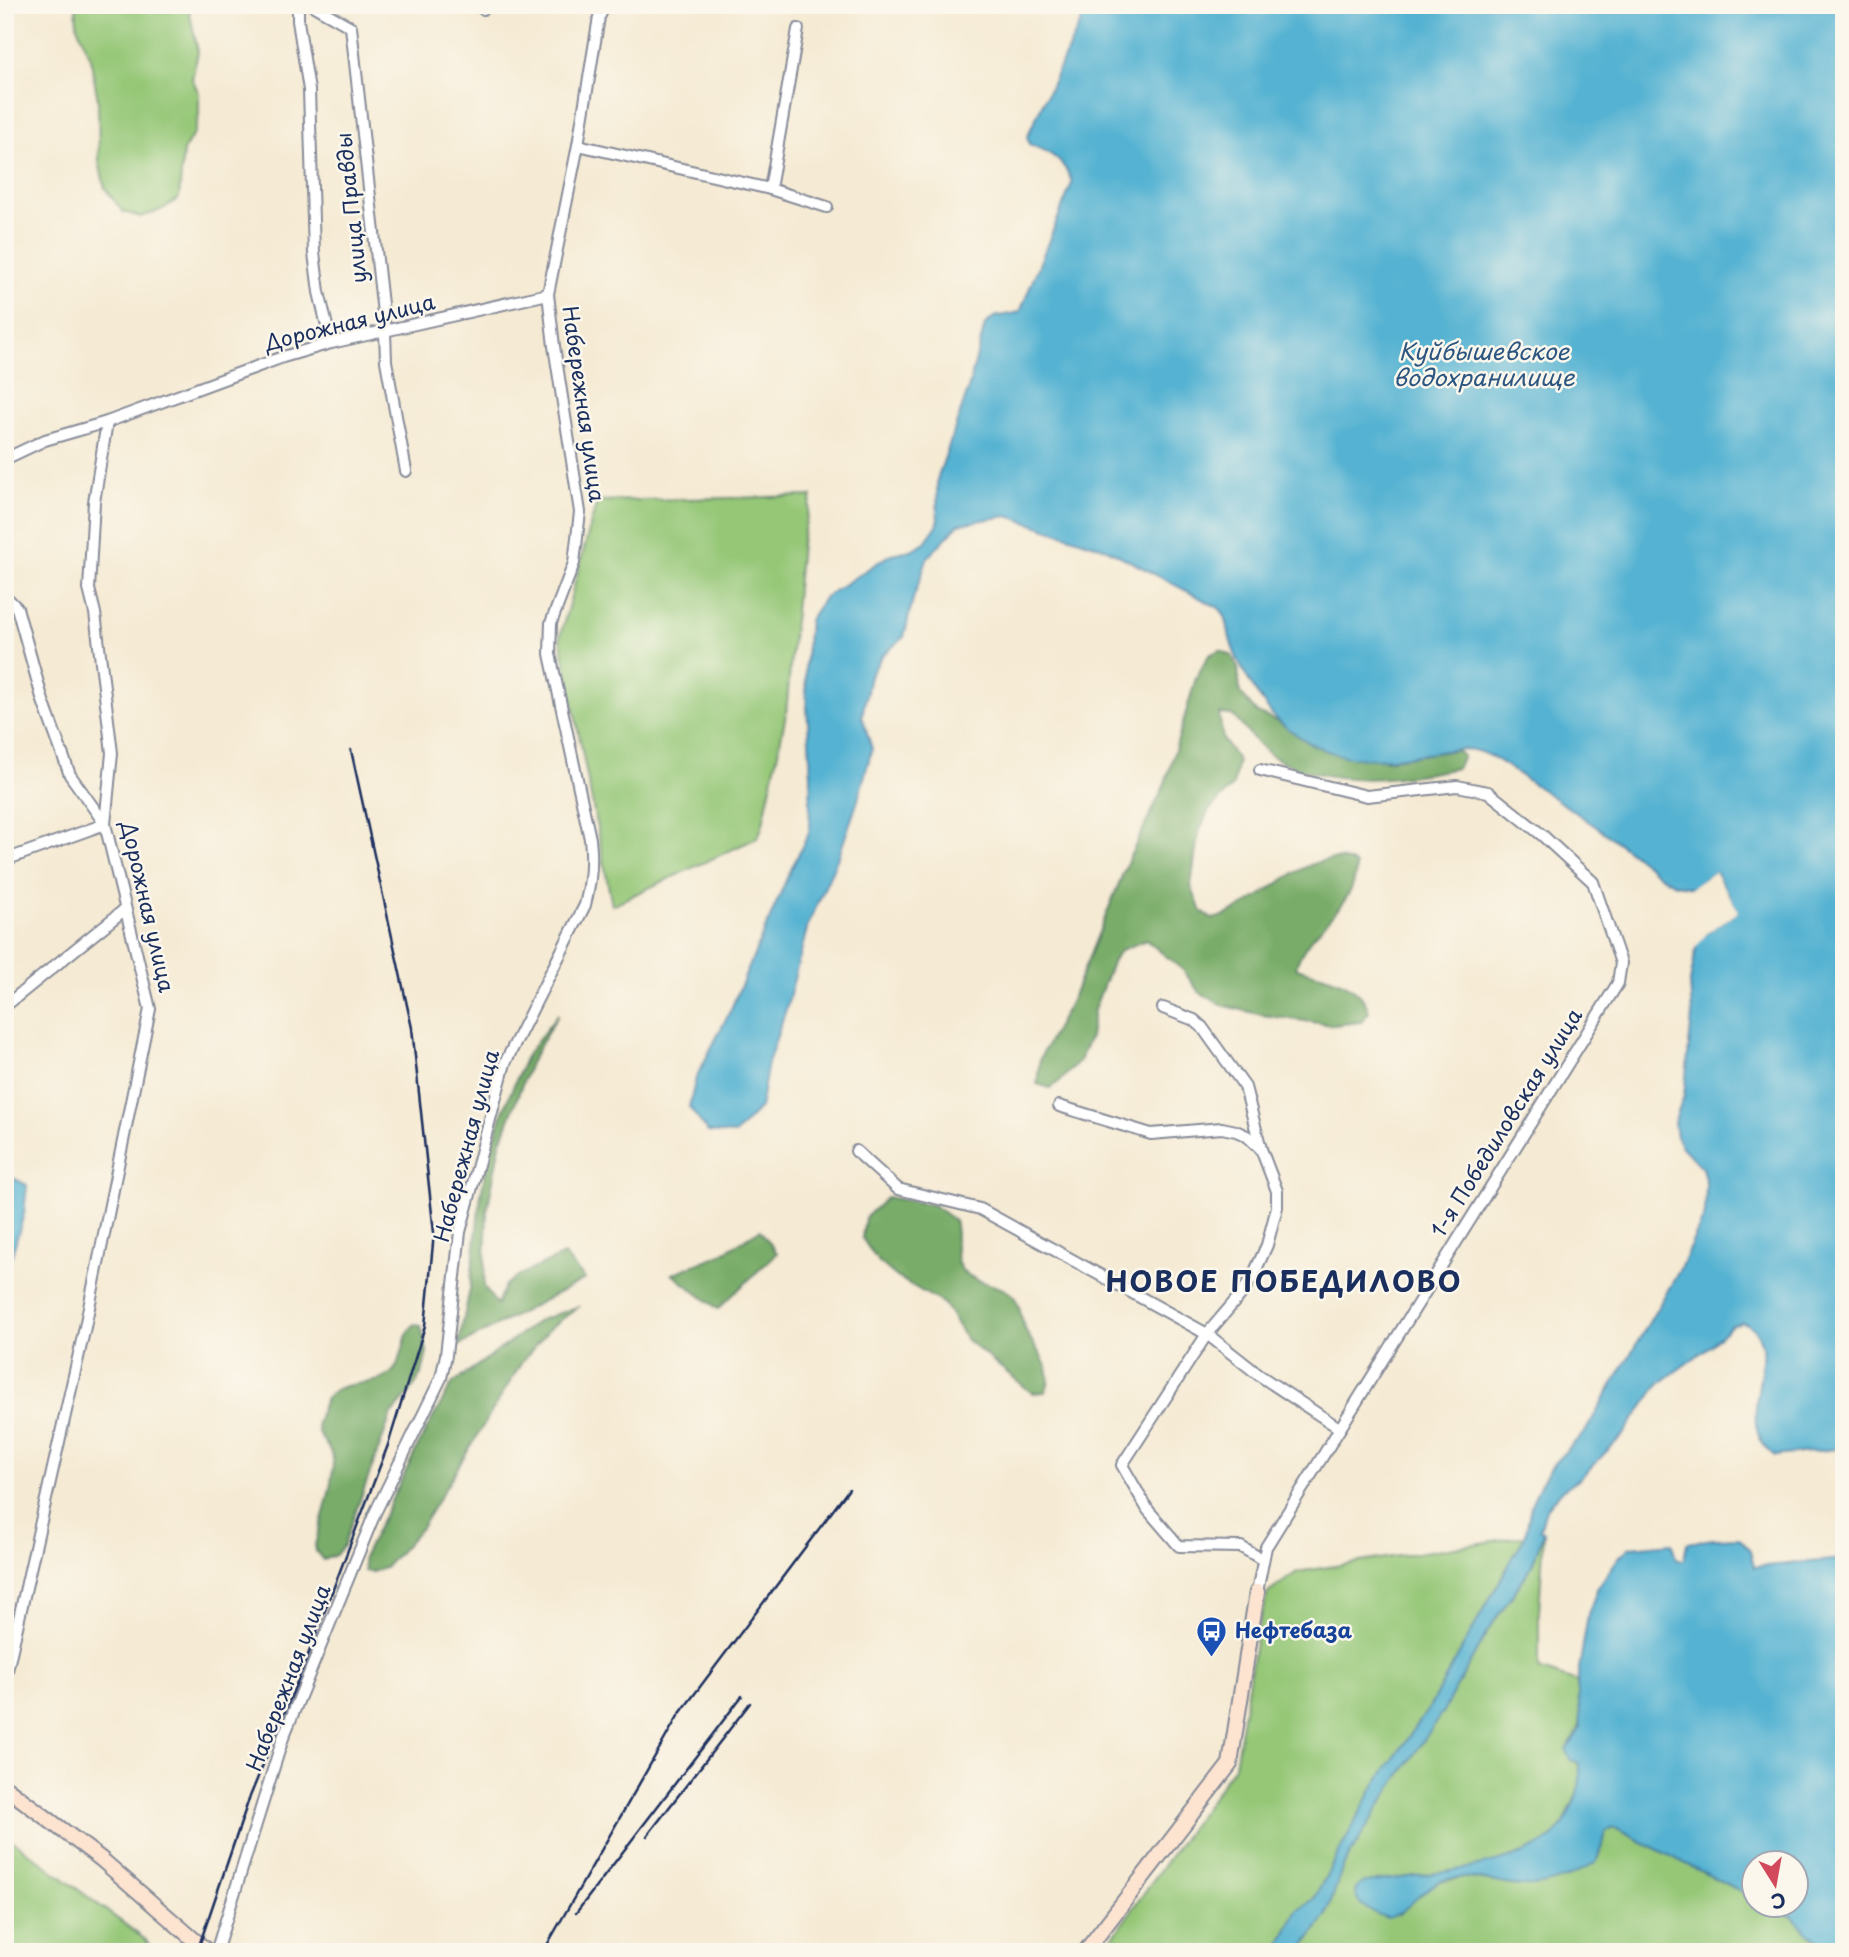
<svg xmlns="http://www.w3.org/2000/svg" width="1849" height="1957" viewBox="0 0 1849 1957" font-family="'Playpen Sans',sans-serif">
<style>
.green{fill:#95c777;stroke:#587b6a;stroke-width:2}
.forest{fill:#78ac68;stroke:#4a6e63;stroke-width:2}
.water{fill:#54b2d2;stroke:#387098;stroke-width:2}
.pier{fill:#f5ead3}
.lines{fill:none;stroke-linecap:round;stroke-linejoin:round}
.street-casing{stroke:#888c98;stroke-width:14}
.secondary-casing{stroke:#888c98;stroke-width:18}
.street{stroke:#fff;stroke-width:10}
.secondary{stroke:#fde4d1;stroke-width:14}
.rail{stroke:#1b2f5e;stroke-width:2.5}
.labels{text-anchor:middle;stroke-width:5;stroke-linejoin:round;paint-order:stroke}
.street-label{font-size:21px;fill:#1b2f5e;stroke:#fbf7ec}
.transit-label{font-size:21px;font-weight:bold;fill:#164399;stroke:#fbf7ec;text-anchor:start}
.water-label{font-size:23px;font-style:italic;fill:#2c5681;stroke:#fbf7ec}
.district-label{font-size:28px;font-weight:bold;letter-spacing:2px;fill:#1b2f5e;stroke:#fbf7ec}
</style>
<rect width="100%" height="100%" fill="#fbf7ec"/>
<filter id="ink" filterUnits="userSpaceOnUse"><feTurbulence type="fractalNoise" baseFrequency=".0143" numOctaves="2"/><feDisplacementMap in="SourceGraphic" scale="14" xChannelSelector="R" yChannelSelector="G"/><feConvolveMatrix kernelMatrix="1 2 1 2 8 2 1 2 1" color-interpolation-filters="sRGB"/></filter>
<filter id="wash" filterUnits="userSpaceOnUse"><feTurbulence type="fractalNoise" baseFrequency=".00686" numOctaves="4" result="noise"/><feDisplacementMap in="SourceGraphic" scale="28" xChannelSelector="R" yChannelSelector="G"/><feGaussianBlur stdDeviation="1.57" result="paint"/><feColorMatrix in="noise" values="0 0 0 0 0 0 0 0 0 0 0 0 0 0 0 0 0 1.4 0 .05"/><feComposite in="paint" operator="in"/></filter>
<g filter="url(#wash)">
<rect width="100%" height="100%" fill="#f5ead3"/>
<g class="green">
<polygon points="76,5 188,5 198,52 192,79 199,93 199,115 194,133 183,151 179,198 161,210 141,217 123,212 105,188 99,162 98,100 90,56 77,26"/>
<polygon points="812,496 801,543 786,714 762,828 757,838 612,905 560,637 597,501"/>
<path d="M1544,1532l-5,80v57l38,13c3,24 10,43 -7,61v17l8,2c5,15 1,28 -5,41 -4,8 -7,18 -12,25 -32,42 -149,46 -200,56l37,31 23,-22 18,-11 25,-5 32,5 105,-30 1,-13 4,-8 9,-3 139,70 1,6c30,1 55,27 75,48h-530l26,-36 17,-50 42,-69 57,-84 45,-81 44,-64z"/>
<polygon points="1525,1536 1429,1708 1372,1790 1314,1899 1297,1910 1277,1952 1102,1952 1235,1765 1257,1630 1268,1593 1297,1572"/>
<polygon points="5,1835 147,1941 152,1952 5,1952"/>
</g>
<g class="forest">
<path d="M1220,650l12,6 6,12 2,25 17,20 22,9 33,22 74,16 70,-10 7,6 -6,12c-58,12 -130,20 -183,-11 -15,-9 -29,-29 -42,-42l-13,-1 4,25 15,22 -5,25 -25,25 -10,24 -7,51 10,25 11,8c45,-7 100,-81 144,-54 1,45 -51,64 -60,103 27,8 65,13 73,44l-8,10 -28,3 -71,-10 -40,-10 -23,-13 -16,-22 -37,-30 -25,10 -8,10 -19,50 -4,27 -11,24 -19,20 -10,7 -13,-4 3,-26 32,-59 56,-138 37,-77 31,-106 13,-23z"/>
<polygon points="558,1014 530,1063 500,1144 487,1211 484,1287 497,1305 505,1285 522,1274 564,1255 585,1279 458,1346 470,1289 481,1193 489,1156 503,1111 526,1056"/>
<path d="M887,1197l46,8 21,15c5,16 -3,39 9,51 11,12 31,12 44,20 15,9 12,24 18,38 6,14 19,27 23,43 2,8 0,13 -3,20l-13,1 -66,-54 -22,-35 -47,-27 -20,-17 -15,-22 3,-20z"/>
<polygon points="760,1230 777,1253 718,1309 672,1274 719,1255"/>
<polygon points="580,1306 550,1328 522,1362 421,1528 385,1568 372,1572 364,1571 363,1558 425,1432 452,1384 540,1320"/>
<path d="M415,1324l6,2 6,26 -5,21 -11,18 -20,24 -47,129 -8,11 -13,5 -7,-9 -1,-6c7,-27 18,-57 18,-85 -1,-14 -16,-21 -16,-34 0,-5 3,-11 4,-16 2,-7 5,-14 11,-18 16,-12 40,-5 57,-17 17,-13 11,-39 26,-51z"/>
</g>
<g class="water">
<path d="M1078,5h766v1443l-69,8c-50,-35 18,-111 -32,-134l-12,4 -21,20 -51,38 -37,52 -42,42 -19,13 -15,18 -6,21 4,2 -13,35 -44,65 -45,81 -57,84 -42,69 -17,50 -26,36h-23l20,-42 17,-11 58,-109 57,-82 96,-172 7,-34 10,-21 13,-19 30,-30 94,-161 26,-57 1,-31 -4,-15 -20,-21 -6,-10 -2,-14 10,-27 8,-80 -2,-34 7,-39 11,-11 30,-21 -23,-39 -22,15 -17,-3 -15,-7c-43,-37 -90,-68 -137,-99 -15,-10 -34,-25 -51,-28 -15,-3 -33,2 -48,4 -59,9 -96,9 -144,-31 -17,-14 -44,-59 -50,-81 -4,-12 -2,-25 -12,-34l-112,-59 -99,-33 -49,8 -31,33 -15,42 -9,38 -22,19 -12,20 -8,40 10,33 -15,54 -18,52 -31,70 -21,81 -19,57 -8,45 -25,26 -27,-2 -19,-25 7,-29 35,-69 56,-131 22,-46 2,-56 -6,-106 4,-50 16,-23 66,-43 20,-4 14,-8 13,-18 -1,-44 30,-87 18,-68 9,-8 26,-5 52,-129c-6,-21 -22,-32 -42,-38l-3,-8 54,-115 3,-10z"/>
<polygon points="5,1174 27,1185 24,1214 5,1278"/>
<path d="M1739,1538l11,12 4,17 90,-8v393h-14l-39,-36 -23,-11 29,-1v-42h-42l-1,36 -139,-70 -9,3c-5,9 -3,21 -9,30 -4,5 -13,8 -19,11 -16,9 -38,15 -57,14 -27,-2 -53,-14 -80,-5 -21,8 -32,31 -53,37 -14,-5 -32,-10 -33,-28l6,-6c51,-10 168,-14 200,-56 5,-6 8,-17 12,-24 6,-14 10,-27 5,-42l-8,-2 -3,-10 14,-23 -4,-45 11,-68 10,-27 22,-31 10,-9 42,-4 4,17h8l3,-17 26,-4z"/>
</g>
<polygon class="pier" points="1714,872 1739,911 1708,932 1691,953 1694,941 1706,929 1734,910 1714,876 1695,890 1688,890"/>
</g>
<g filter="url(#ink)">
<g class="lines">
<defs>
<g id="street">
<polyline points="298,5 298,21 309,90 314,253 319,292 331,343"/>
<polyline points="312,5 351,27 385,331 386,361 406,471"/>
<polyline points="483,9 484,5"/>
<polyline points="578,145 770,189 827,207"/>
<polyline points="770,189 798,29"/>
<polyline points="5,459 45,440 107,422"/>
<polyline points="5,596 17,608 43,701 70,775 105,824 5,860"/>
<polyline points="5,1006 124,910"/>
<polyline points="1163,1008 1194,1020 1202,1027 1245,1087 1261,1149 1277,1191 1277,1207 1267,1245 1253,1276 1242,1293 1207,1334 1122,1465 1148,1510 1179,1546 1241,1547 1263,1560"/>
<polyline points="1059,1106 1151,1134 1222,1128 1236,1131 1247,1136 1261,1149"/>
<polyline points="856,1151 898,1189 980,1209 1207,1334 1259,1375 1339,1428"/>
<polyline points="1257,1592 1266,1547 1618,983 1621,963 1593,882 1542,835 1488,792 1457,786 1367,796 1260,770"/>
<polyline points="5,1680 85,1327 150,1009 105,824 112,753 95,613 89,589 94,502 107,422 283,357 331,343 548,294"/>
<path d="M216,1952l67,-214 92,-225 66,-135 5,-23 14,-123 45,-169 80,-158c6,-23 8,-42 5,-66l-40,-185 1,-31 23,-60 6,-51 -26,-166 -6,-52 30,-149 21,-128 6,-12"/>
</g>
<g id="secondary">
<polyline points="5,1787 101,1859 208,1952"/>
<polyline points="1085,1952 1230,1764 1257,1592"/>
</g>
</defs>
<use href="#street" class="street-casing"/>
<use href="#secondary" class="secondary-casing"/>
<use href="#street" class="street"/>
<use href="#secondary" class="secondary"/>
<g class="rail">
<polyline points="647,1836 750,1703"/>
<polyline points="576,1913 742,1696"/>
<polyline points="195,1952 200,1943 249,1799 308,1655 388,1445 425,1326 434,1233 412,1028 351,750"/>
<polyline points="543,1952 678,1716 849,1489"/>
</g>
</g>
</g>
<defs>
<symbol id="bus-pin" viewBox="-11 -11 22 30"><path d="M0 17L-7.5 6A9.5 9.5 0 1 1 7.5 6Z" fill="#1a4fb4" stroke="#fbf7ec"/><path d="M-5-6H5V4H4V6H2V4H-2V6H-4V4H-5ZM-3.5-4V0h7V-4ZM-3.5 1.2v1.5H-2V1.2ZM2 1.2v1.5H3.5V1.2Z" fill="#fff"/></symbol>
</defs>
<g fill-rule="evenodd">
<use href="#bus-pin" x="1194" y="1614" width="35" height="47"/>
</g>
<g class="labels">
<g class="street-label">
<text transform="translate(352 208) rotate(-96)" y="7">улица Правды</text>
<text transform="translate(350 323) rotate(-14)" y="7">Дорожная улица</text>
<text transform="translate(583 404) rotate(82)" y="7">Набережная улица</text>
<text transform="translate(147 907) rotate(77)" y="7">Дорожная улица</text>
<text transform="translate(1507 1123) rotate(-58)" y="7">1-я Победиловская улица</text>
<text transform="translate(467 1146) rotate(-75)" y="7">Набережная улица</text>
<text transform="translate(289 1678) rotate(-69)" y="7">Набережная улица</text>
</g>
<g class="transit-label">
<text x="1235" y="1638">Нефтебаза</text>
</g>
<g class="water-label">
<text x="1484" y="360">Куйбышевское<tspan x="1484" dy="26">водохранилище</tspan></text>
</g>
<g class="district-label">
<text x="1284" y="1292">НОВОЕ ПОБЕДИЛОВО</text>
</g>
</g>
<rect width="1849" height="1957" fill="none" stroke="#fbf7ec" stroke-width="28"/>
<g transform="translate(1775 1884) rotate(169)"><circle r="33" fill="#fbf7ec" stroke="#a1a7b3" stroke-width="2"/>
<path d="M0-5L12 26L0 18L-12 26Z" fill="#d1495b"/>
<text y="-10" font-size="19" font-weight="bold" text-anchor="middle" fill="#1b2f5e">С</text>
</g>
</svg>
